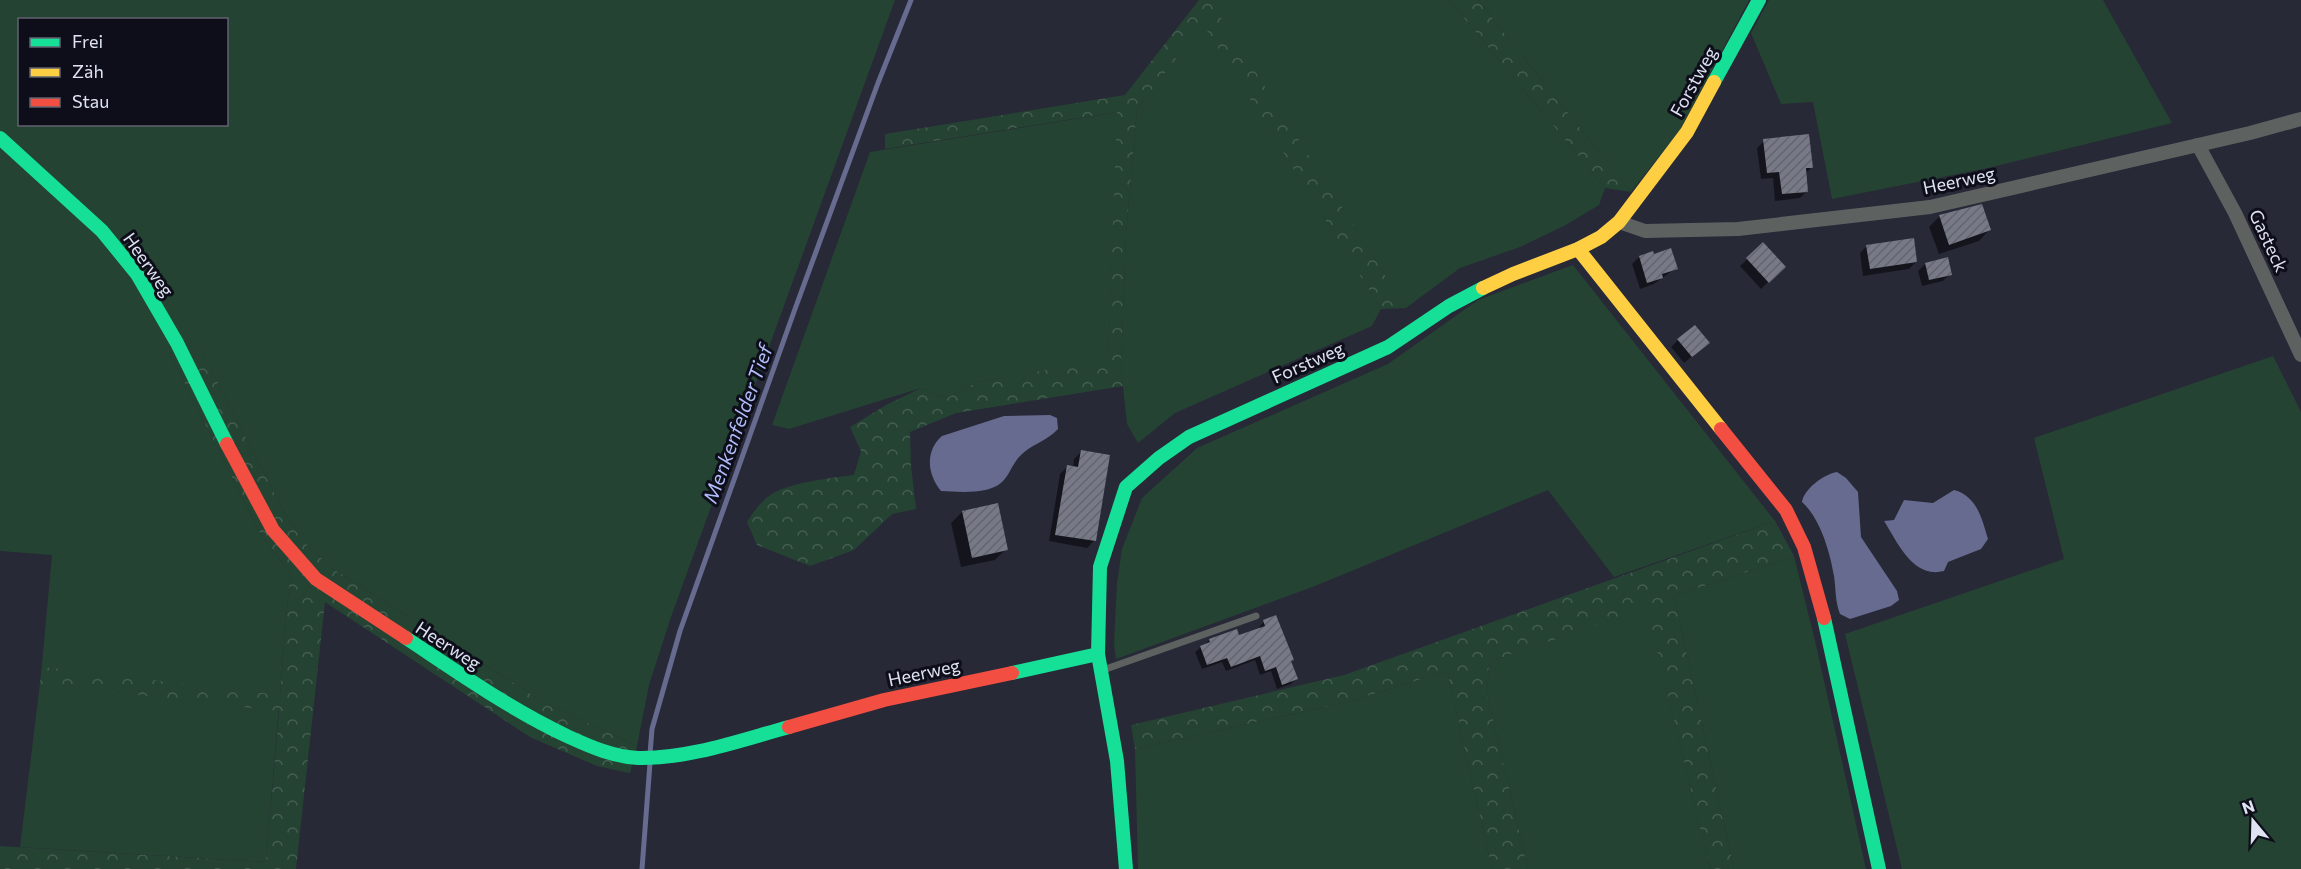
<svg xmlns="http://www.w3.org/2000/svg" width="2301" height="869" viewBox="0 0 2301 869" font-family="Commissioner,sans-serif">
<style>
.grass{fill:#254333;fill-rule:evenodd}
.forest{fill:url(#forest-crowns)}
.water{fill:#666b8f}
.shadow{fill:#0007}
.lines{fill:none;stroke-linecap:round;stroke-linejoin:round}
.stream{stroke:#666b8f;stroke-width:5}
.building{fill:url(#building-hatch)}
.lane{stroke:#5d6261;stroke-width:7}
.street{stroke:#5d6261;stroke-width:14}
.fast{stroke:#16e098;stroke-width:14}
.slow{stroke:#ffcf43;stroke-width:14}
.jam{stroke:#f24e42;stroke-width:14}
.labels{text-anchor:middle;stroke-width:6;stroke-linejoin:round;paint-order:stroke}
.street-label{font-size:18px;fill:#dee2f2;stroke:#0d0e19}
.water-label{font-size:20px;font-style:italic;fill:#b1bcfb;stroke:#0d0e19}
</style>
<defs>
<pattern id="forest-crowns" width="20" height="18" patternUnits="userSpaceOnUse" patternTransform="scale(1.5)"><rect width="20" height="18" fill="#254333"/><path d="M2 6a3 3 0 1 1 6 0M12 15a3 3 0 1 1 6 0" fill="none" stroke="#445e51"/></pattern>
<pattern id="building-hatch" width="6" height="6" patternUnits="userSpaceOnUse" patternTransform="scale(1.5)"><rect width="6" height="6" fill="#777986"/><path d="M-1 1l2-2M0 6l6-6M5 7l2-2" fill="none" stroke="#62646e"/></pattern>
</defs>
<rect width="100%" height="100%" fill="#272936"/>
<g class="grass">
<path d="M0,0h895l-224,617 -22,68 -12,61 -92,-43 -212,-134 -26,-24 -21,-29 -87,-170 -29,8 91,181 29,38 -24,289 -246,-15 21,-172 11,-120 -52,-4zM20,20h206v104h-206z"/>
<polygon points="1227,0 1449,0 1605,188 1599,205 1564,226 1520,247 1460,268 1406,308 1215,10"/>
<polygon points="1478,0 1749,0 1680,130 1631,192"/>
<polygon points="1769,0 2103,0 2172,123 1988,168 1832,199 1813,102 1781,104 1751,33"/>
<polygon points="1203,23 1381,309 1372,326 1175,413 1138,443 1127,424 1121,368 1126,234 1137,109"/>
<polygon points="1118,112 1108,360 977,382 947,398 921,388 789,429 772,425 870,152"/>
<polygon points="1573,265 1775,521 1614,577 1548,490 1315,586 1116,659 1114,644 1117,583 1122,549 1142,498 1197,448 1388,364 1478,300"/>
<polygon points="2273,356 2301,412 2301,869 1902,869 1845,634 2064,559 2034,438"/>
<polygon points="1794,556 1816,645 1866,869 1734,869 1674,596"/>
<polygon points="1647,607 1710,869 1528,869 1487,694 1489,662"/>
<polygon points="1447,671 1492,869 1138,869 1135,749 1351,701"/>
</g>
<g class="forest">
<path d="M1199,0h28l-11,10 190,298 -25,1 -178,-285 -66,85 -11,125 -5,134 2,18 -167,27 -46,19 1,34 5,43 -24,5 -38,36 -44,16 -53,-21 -10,-23c7,-11 14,-21 25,-28 19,-12 60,-16 82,-19l7,-24 -11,-24 38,-23 33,-16 26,10 30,-16 131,-23 9,-247 -232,37v-15l240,-39z"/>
<polygon points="1449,0 1478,0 1631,192 1605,188"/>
<polygon points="199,346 286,516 307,545 333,569 545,703 637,746 630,773 597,766 530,737 325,602 296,869 0,869 0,846 266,862 279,711 40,684 42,667 280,695 290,573 261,535 170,354"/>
<polygon points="1775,521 1794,556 1674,596 1734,869 1710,869 1647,608 1489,662 1487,694 1528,869 1492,869 1447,671 1351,701 1135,749 1131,725 1344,675"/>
</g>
<g class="water">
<path d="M1050,415l7,3 1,11c-11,12 -28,16 -38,27 -7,7 -10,17 -16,24 -12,15 -45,12 -63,11 -14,-17 -16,-40 1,-55l62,-20z"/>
<path d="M1837,472l9,6 12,14 3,45 36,54 2,9 -8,6 -41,13 -10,-5c-5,-13 -4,-24 -6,-38 -4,-24 -14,-58 -32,-74 2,-13 22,-28 35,-30z"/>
<path d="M1954,490c23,6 28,29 34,49l-7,10 -33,13 -4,9c-31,8 -46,-28 -60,-50l10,-1 10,-20 29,3z"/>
</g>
<g class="shadow">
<polygon points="1764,141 1812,167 1805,174 1807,191 1800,198 1775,201 1773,178 1761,179 1757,148"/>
<polygon points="1940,216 1989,230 1979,241 1939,254 1929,227"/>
<polygon points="1763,244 1784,267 1761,289 1740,266"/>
<polygon points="1867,246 1916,262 1909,269 1863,276 1860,253"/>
<polygon points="1639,257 1676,268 1654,284 1640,289 1632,264"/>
<polygon points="1925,264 1950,274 1943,281 1922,286 1918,271"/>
<polygon points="1678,340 1708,343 1684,363 1671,347"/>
<polygon points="1081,452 1094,541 1087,548 1049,541 1060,474 1067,467 1073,468 1074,459"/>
<polygon points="962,512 1006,549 995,560 961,567 951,523"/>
<polygon points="1276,617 1296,679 1291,684 1277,689 1271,671 1260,675 1255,660 1226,671 1222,662 1202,669 1195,652 1210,640 1238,637 1260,629 1259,627 1264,622"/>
</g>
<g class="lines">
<g class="stream">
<polyline points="650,754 652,729 680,631 795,309 878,83 911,0"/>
<polyline points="642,869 650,763"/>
</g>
</g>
<g class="building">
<polygon points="1809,134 1813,168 1806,168 1808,192 1782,194 1779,172 1767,173 1763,139"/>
<polygon points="1982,204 1991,230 1949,245 1939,215"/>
<polygon points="1914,238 1917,262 1870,269 1866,245"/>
<polygon points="1763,242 1786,267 1769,283 1746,258"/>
<polygon points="1671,248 1678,269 1662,274 1663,278 1647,283 1639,256 1653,251 1654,254"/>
<polygon points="1948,257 1952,275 1929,280 1925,263"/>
<polygon points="1695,325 1710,343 1692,357 1677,339"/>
<polygon points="1081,450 1110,455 1096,541 1055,535 1067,465 1078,467"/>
<polygon points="998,503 1008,550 972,558 962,511"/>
<polygon points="1276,615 1294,660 1291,661 1298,679 1282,685 1276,667 1265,671 1260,656 1231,667 1227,658 1207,665 1200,646 1210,642 1209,639 1237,629 1239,635 1265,626 1263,620"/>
</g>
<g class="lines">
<polyline class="lane" points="1103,670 1256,616"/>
<g class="street">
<polyline points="2198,145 2235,213 2301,355"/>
<polyline points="1619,222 1645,231 1738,229 1930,207 2250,133 2301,119"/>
</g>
<g class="fast">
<polyline points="1714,82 1759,0"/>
<polyline points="0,138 102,231 137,274 177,343 227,444"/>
<polyline points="1824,618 1879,869"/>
<path d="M406,638c53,35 105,72 163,99 22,10 45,20 69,21 51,1 103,-18 151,-31"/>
<polyline points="1012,673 1098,654"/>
<polyline points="1126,869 1117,761 1098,654 1100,567 1126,487 1159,458 1189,437 1388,347 1449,306 1483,288"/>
</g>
<g class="slow">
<polyline points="1578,249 1721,429"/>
<polyline points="1483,288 1513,274 1578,249 1601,237 1619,222 1687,132 1714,82"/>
</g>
<g class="jam">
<polyline points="1721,429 1786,510 1804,547 1824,618"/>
<polyline points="227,444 273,530 316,579 406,638"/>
<polyline points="789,727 884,700 1012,673"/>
</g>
</g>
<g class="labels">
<g class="street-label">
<text transform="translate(1694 82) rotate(-61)" y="6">Forstweg</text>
<text transform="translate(1959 181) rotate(-12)" y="6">Heerweg</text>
<text transform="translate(2268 241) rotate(65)" y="6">Gasteck</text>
<text transform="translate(148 265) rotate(55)" y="6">Heerweg</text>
<text transform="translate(1308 363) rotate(-24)" y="6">Forstweg</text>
<text transform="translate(448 646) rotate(33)" y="6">Heerweg</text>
<text transform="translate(924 673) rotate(-12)" y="6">Heerweg</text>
</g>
<g class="water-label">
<text transform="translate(738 424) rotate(-70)" y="7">Menkenfelder Tief</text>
</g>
</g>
<rect x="18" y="18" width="210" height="108" fill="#0d0e19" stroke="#616370" stroke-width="1.5"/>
<rect x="30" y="38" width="30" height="9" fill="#16e098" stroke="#616370" stroke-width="1.5"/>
<text x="72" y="48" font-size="18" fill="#dee2f2">Frei</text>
<rect x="30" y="68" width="30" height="9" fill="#ffcf43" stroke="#616370" stroke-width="1.5"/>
<text x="72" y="78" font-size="18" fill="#dee2f2">Zäh</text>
<rect x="30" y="98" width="30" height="9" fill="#f24e42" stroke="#616370" stroke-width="1.5"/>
<text x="72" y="108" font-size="18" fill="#dee2f2">Stau</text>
<g transform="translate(2253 821) rotate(341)" stroke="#0d0e19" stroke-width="4.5" paint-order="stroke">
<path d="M0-4.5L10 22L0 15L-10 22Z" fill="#dee2f2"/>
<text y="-9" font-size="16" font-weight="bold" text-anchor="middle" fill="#dee2f2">N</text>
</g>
</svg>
